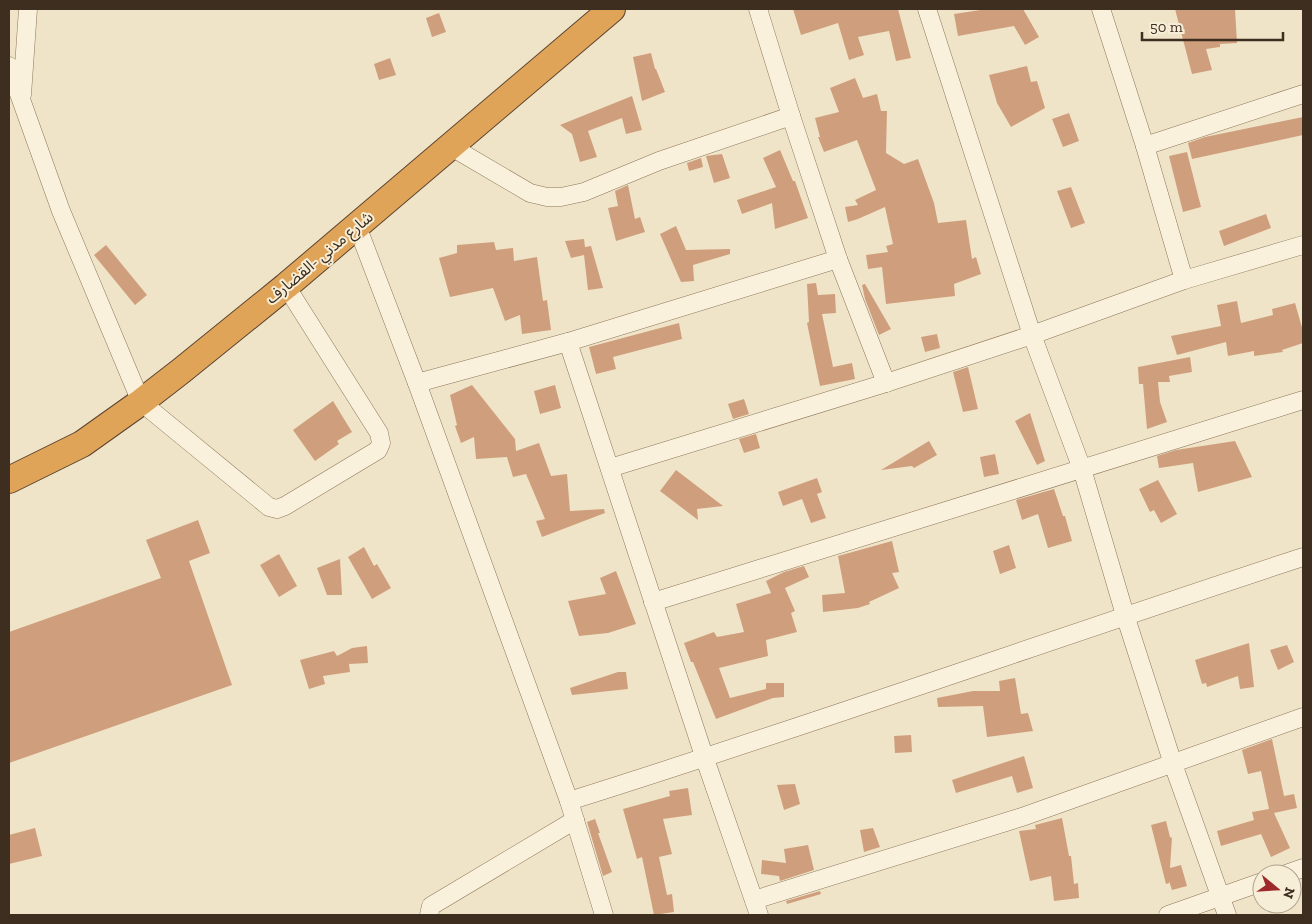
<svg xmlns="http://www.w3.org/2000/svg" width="1312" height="924" viewBox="0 0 1312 924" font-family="'Zilla Slab','Noto Sans Arabic',serif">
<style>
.building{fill:#cf9f7d}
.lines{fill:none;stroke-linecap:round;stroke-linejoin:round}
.minor-casing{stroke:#8d765c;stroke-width:19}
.highway-casing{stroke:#5b4430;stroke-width:28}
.minor{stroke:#faf1dc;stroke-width:18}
.highway{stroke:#e0a458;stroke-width:26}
.labels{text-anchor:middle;stroke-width:4;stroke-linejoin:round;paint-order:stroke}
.street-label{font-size:16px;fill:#3d2e20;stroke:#f7eed8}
</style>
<rect width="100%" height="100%" fill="#f0e4c8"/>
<g class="building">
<polygon points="793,9 898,9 911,58 896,61 889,31 858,37 864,55 849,60 838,23 801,35"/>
<polygon points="987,9 1023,9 1039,37 1025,45 1014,26 958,36 954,14"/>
<polygon points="1175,9 1235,9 1237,43 1220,44 1220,47 1206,49 1212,70 1192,74"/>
<polygon points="439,13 446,32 432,37 426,18"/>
<polygon points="651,53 655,69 656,69 665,92 642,101 633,57"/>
<polygon points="390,58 396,75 379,80 374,64"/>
<polygon points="1027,66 1031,82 1037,81 1045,108 1011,127 997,103 989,75"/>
<polygon points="855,78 863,98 877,94 881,111 887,111 886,153 904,164 918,159 934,203 938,223 966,220 972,259 976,257 981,274 954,284 955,296 886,304 882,267 868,269 866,255 888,252 886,246 893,244 885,207 858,219 848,222 845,207 858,205 855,200 876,190 857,140 824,152 818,137 820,137 815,118 839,112 830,88"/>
<polygon points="632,96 642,130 626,134 622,118 588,131 597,157 580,162 572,134 560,125"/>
<polygon points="1069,113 1079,141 1063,147 1052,119"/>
<polygon points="1303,117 1303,135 1192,159 1188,143 1205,137"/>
<polygon points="780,150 793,181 795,181 808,218 775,229 772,203 742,214 737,200 776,187 763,158"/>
<polygon points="1187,152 1201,207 1183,212 1169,156"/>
<polygon points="722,154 730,178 714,183 706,156"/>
<polygon points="701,158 703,167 689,171 687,163"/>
<polygon points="628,185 635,219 640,217 645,232 616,241 608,208 618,206 615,191"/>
<polygon points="1071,187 1085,223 1071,228 1057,191"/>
<polygon points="1266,214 1271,228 1224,246 1219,231"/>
<polygon points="676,226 686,250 730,249 730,254 693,265 694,281 681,282 660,234"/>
<polygon points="584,239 585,247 591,246 603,288 588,290 584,255 571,258 565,241"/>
<polygon points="494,242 496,250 513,248 514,261 537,257 543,301 547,300 551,330 522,334 520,315 505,321 493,288 450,297 439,258 457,253 457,245"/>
<polygon points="106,245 147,295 135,305 94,255"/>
<polygon points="816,283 818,295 835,294 836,313 822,314 833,367 852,363 855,379 820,386 807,323 809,322 807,284"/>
<polygon points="865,284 891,329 879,335 865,299 862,285"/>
<polygon points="1237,301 1241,323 1273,315 1272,309 1295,303 1303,331 1303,343 1282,350 1283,352 1254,356 1254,351 1228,356 1226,342 1177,355 1171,336 1221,326 1217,305"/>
<polygon points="679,323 682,339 613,357 616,369 596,374 589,347"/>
<polygon points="937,334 940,348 925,352 921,337"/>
<polygon points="1190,357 1192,372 1169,376 1170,382 1158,382 1160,402 1167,422 1147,429 1143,384 1139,384 1138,367"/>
<polygon points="968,367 978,409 963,412 953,372"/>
<polygon points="472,385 515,439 516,451 539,443 551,476 567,474 570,511 604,509 605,513 542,537 536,521 545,519 526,474 513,477 507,457 476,459 474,437 461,443 455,426 457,425 450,395"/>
<polygon points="555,385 561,408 540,414 534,391"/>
<polygon points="744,399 749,414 733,419 728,404"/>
<polygon points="333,401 352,432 337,441 339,444 315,461 293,430"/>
<polygon points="1030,413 1045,461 1037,465 1015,421"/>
<polygon points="756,434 760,448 744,453 739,439"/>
<polygon points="929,441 937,455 914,468 912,466 881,470"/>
<polygon points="1235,441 1252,477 1198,492 1193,463 1159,468 1157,456 1176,450"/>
<polygon points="995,454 999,474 984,477 980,457"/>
<polygon points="676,470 723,506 697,509 698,520 660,491"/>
<polygon points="817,478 822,492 817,494 826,518 811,523 802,499 783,506 778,492"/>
<polygon points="1158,480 1177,514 1161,523 1154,510 1150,512 1139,489"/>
<polygon points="1054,489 1063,516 1065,516 1072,541 1048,548 1038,514 1022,520 1016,500"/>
<polygon points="198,520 210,553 189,561 232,685 9,763 9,632 161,578 146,540"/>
<polygon points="892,541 899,572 892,573 899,588 869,602 870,604 858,608 823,612 822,595 845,593 838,556"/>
<polygon points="1009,545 1016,568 1000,574 993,551"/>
<polygon points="364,547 374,566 377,564 391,588 372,599 348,557"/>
<polygon points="279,554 297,586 279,597 260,565"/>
<polygon points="340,559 342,595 327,595 317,568"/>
<polygon points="804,566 809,577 785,588 795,611 791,613 797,632 766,640 768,656 719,668 730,698 766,689 766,683 784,683 784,697 773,698 716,719 693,662 691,662 684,643 714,632 717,637 744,632 736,604 771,593 766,581 784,572"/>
<polygon points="616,571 636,624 608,633 579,636 568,601 606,594 600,578"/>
<polygon points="1249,643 1254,687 1240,689 1238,676 1207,687 1206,683 1202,684 1195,660"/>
<polygon points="1287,645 1294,662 1278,670 1270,650"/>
<polygon points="367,646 368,663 349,664 350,672 323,676 325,684 309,689 300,660 334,651 337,656 352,648"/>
<polygon points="618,672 626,672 628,689 572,695 570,688"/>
<polygon points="1015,678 1021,714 1028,713 1033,731 987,737 983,706 938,707 937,698 973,691 1000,691 999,681"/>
<polygon points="911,735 912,752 895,753 894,736"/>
<polygon points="1272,739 1284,796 1294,794 1297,808 1274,813 1290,848 1271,857 1261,834 1221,846 1217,831 1254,820 1252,812 1269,809 1261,771 1248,774 1242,750"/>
<polygon points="1024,756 1033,788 1017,793 1012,776 956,793 952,780"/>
<polygon points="795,784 800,804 784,810 777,785"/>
<polygon points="688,788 692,815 663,819 672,854 659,857 667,895 672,894 674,912 654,915 642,857 637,859 623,809 670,796 669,791"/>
<polygon points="1062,818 1069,856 1071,856 1074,884 1078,883 1079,898 1054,901 1051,876 1030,881 1019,831 1036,829 1035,825"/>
<polygon points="595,819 600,833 598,833 612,872 603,876 587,822"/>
<polygon points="1166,821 1170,837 1172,838 1170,868 1181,865 1187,886 1172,890 1169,881 1169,883 1166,884 1151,825"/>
<polygon points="35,828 42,856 9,864 9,835"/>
<polygon points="873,828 880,847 864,852 860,830"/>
<polygon points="808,845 814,870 780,881 779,876 761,874 762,860 786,863 784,849"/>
<polygon points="820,891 821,894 787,904 786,901"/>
</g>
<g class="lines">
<defs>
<g id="minor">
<polyline points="758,9 791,116 838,259 886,383"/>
<polyline points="927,9 1032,335 1082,469 1125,615 1173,764 1227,915"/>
<polyline points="1101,9 1145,146 1184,280"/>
<polyline points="9,66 61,211 141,402 269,507 277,509 285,506 378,450 381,443 379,433 286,286"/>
<polyline points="22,95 28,9"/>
<polyline points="450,146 530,193 547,197 561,197 584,192 659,161 791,116"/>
<polyline points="1145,146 1303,94"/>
<polyline points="357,226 417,383 569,801 604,915"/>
<polyline points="568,342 705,759 759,915"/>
<polyline points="417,383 568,342 838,259"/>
<polyline points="610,468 886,383 1032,335 1184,280 1303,245"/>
<polyline points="653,602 1303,400"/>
<path d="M569,801c246,-77 489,-164 734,-244"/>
<polyline points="1286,874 1303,868"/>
<polyline points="754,900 1022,817 1303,717"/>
<polyline points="429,915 431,906 575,820"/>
<polyline points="1168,915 1262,882"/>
</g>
<polyline id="highway" points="9,480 82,444 141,402 181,371 286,286 612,9"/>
</defs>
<use href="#minor" class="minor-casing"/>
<use href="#highway" class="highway-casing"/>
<use href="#minor" class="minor"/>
<use href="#highway" class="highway"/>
</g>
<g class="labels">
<g class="street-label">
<text transform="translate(319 257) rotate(-40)" y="6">شارع مدني -القضارف</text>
</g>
</g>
<rect width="1312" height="924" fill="none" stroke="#3d2e20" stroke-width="20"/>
<g transform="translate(1277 889) rotate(108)"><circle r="24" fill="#f7eed8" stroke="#ada18e"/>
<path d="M0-4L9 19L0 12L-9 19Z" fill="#9e2a2b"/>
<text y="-8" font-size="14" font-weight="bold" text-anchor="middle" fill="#3d2e20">N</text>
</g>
<path d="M1142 32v8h141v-8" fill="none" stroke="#3d2e20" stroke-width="2.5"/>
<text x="1150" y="32" font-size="15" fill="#3d2e20" stroke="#f7eed8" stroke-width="4" paint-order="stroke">50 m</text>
</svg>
